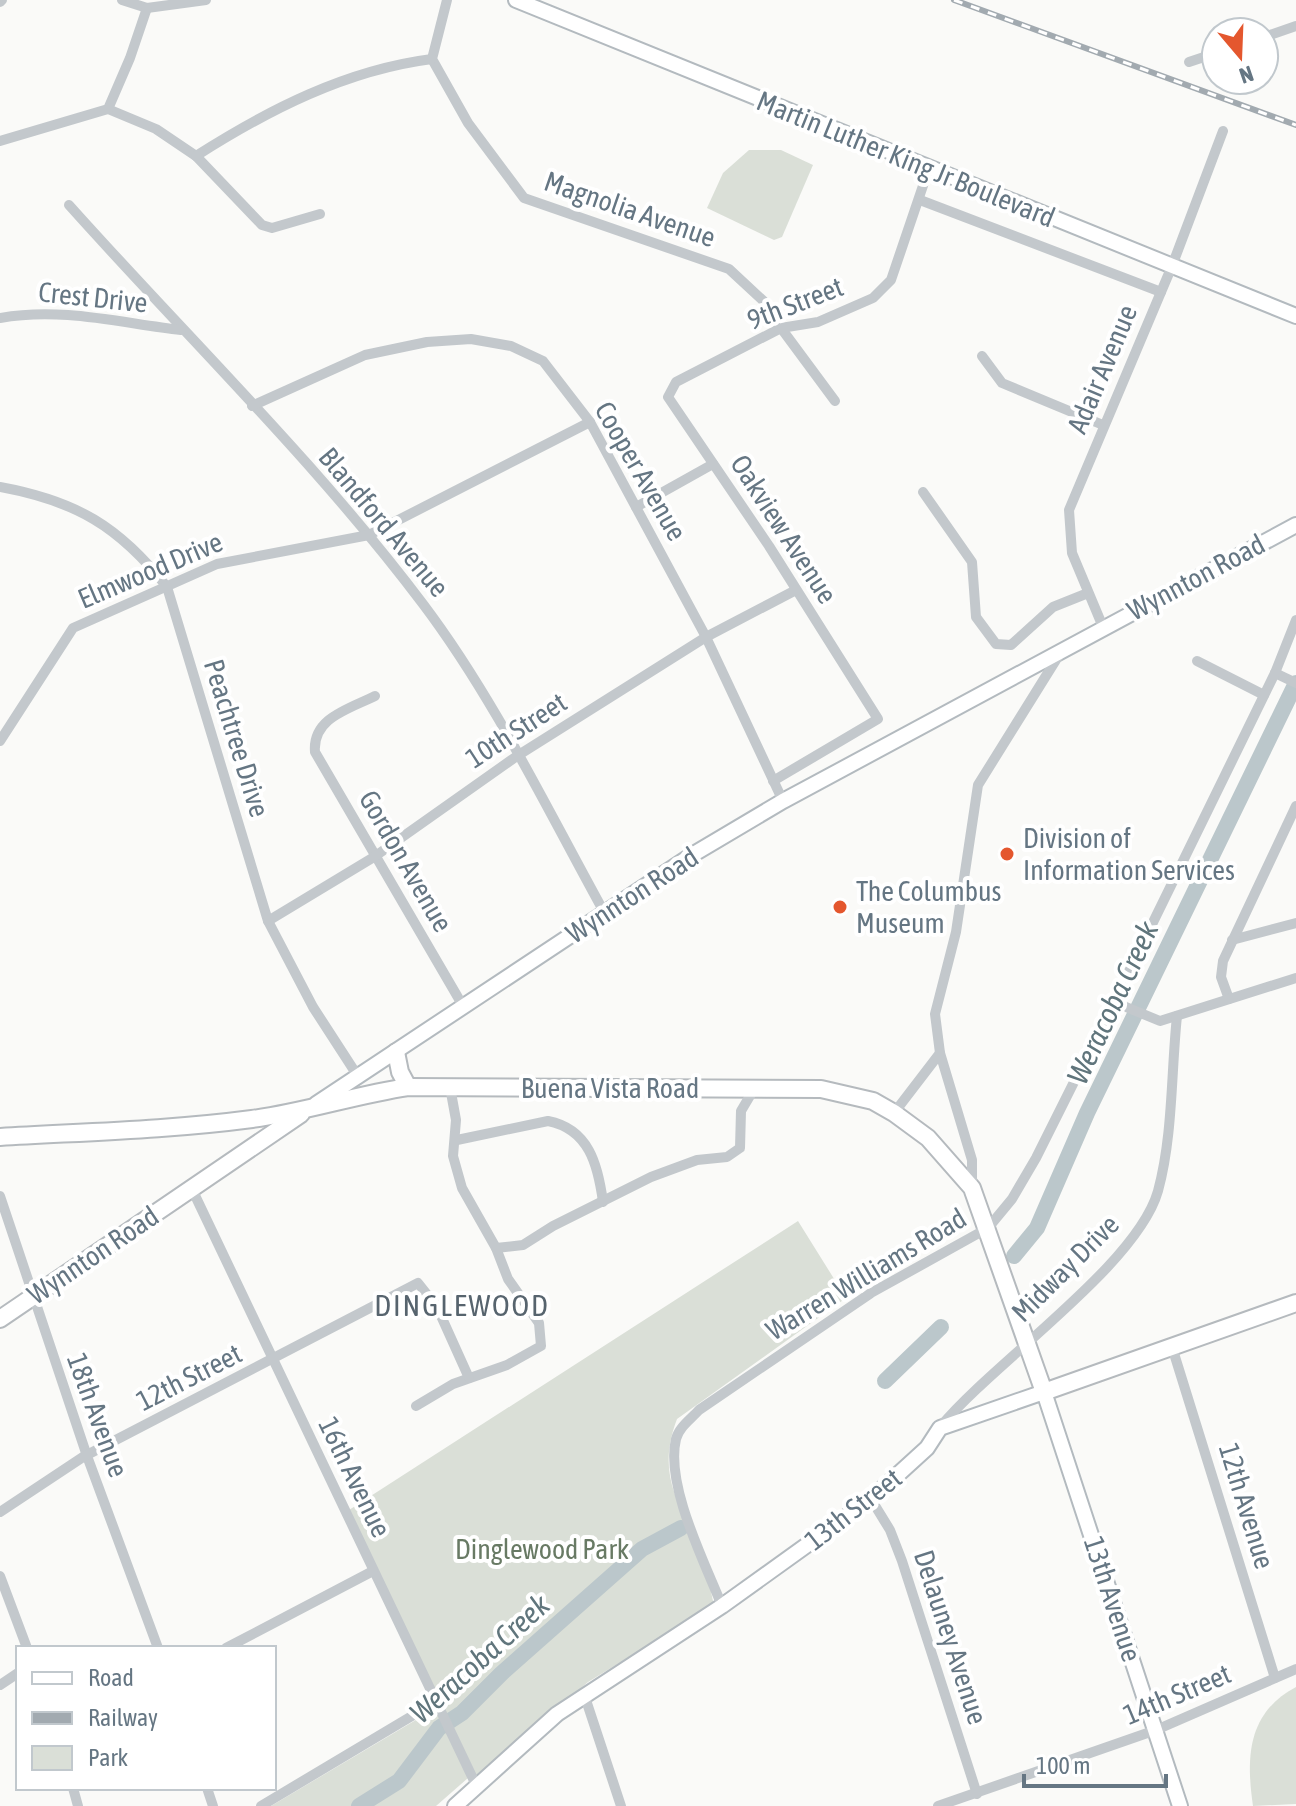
<svg xmlns="http://www.w3.org/2000/svg" width="1296" height="1806" viewBox="0 0 1296 1806" font-family="'Asap Condensed',sans-serif">
<style>
.green{fill:#dadfd7}
.lines{fill:none;stroke-linecap:round;stroke-linejoin:round}
.river{stroke:#bbc7cb;stroke-width:16}
.secondary-casing{stroke:#b3babf;stroke-width:18}
.primary-casing{stroke:#b5babe;stroke-width:20}
.street{stroke:#c3c8cc;stroke-width:10}
.secondary{stroke:#fff;stroke-width:14}
.primary{stroke:#fff;stroke-width:16}
.rail-casing{stroke:#a2aab0;stroke-width:6}
.rail{stroke:#fff;stroke-width:3;stroke-dasharray:9;stroke-linecap:butt}
.poi-dot{fill:#e4572e;stroke:#fff;stroke-width:3}
.labels{text-anchor:middle;stroke-width:8;stroke-linejoin:round;paint-order:stroke}
.street-label{font-size:28px;fill:#657683;stroke:#fff}
.poi-label{font-size:28px;fill:#657683;stroke:#fff;text-anchor:start}
.park-label{font-size:28px;fill:#687a64;stroke:#fff}
.water-label{font-size:30px;font-style:italic;fill:#60757c;stroke:#fff}
.neighbourhood-label{font-size:30px;letter-spacing:2px;fill:#57646e;stroke:#fff}
</style>
<rect width="100%" height="100%" fill="#fafaf8"/>
<g class="green">
<polygon points="749,150 781,150 813,165 782,237 774,240 707,208 723,173"/>
<path d="M798,1221l48,77 -169,121c-22,58 4,85 25,137 6,15 8,33 12,49l-126,77 -110,97 -129,-269z"/>
<path d="M1296,1687v117l-43,2c-7,-48 -6,-93 43,-119z"/>
<polygon points="436,1708 468,1778 436,1806 271,1806"/>
</g>
<g class="lines">
<g class="river">
<polyline points="1014,1256 1037,1228 1087,1113 1296,683"/>
<polyline points="885,1381 941,1327"/>
<polyline points="359,1806 399,1781 439,1728 462,1713 502,1673 642,1549 681,1528"/>
</g>
<defs>
<g id="secondary">
<polyline points="516,0 1296,316"/>
<polyline points="316,1104 692,855 783,801 1296,525"/>
<polyline points="455,1806 557,1714 722,1606 871,1499 927,1448 940,1428 1044,1392 1180,1806"/>
</g>
<g id="primary">
<polyline points="396,1052 400,1072 408,1087"/>
<path d="M0,1137c84,-5 169,-7 252,-18 53,-7 103,-24 156,-32l413,2 52,12 21,12 34,25 44,50 72,204 252,-89"/>
<polyline points="0,1319 301,1114"/>
</g>
</defs>
<use href="#secondary" class="secondary-casing"/>
<use href="#primary" class="primary-casing"/>
<g class="street">
<polyline points="122,0 147,8 206,0"/>
<polyline points="447,0 432,59 468,123 524,198 729,269 771,308 781,328 835,401"/>
<polyline points="0,2 2,0"/>
<polyline points="1264,37 1296,26"/>
<polyline points="1189,62 1216,53"/>
<polyline points="108,109 156,129 196,156 262,225 272,228 320,214"/>
<polyline points="0,141 108,109 130,58 147,8"/>
<path d="M196,156c72,-46 150,-86 236,-97"/>
<polyline points="920,200 1161,292"/>
<path d="M69,205c118,132 247,257 354,399 71,94 124,205 181,308"/>
<path d="M0,318c62,-11 120,5 181,12"/>
<polyline points="982,356 1002,383 1103,425"/>
<polyline points="252,406 365,355 427,342 471,339 511,346 543,361 590,422 706,637 783,801"/>
<path d="M0,487c76,14 119,39 167,100l101,334 45,86 46,71"/>
<polyline points="923,492 972,562 976,617 996,644 1011,645 1053,607 1088,593"/>
<polyline points="636,507 713,464"/>
<polyline points="1103,627 1072,553 1069,510 1172,266 1223,131"/>
<polyline points="1197,661 1264,695"/>
<polyline points="1275,673 1296,683"/>
<path d="M375,696c-26,13 -63,22 -60,56l148,254"/>
<polyline points="0,741 73,628 217,564 369,535 590,422"/>
<polyline points="773,781 878,719 769,546 668,397 676,382 781,328 818,322 873,298 891,280 929,168"/>
<polyline points="268,921 374,857 517,756 706,637 796,590"/>
<polyline points="1232,940 1296,923"/>
<polyline points="1229,999 1221,977 1223,961 1296,806"/>
<polyline points="1114,1002 1160,1021 1296,978"/>
<polyline points="894,1113 940,1053"/>
<path d="M457,1140l91,-19c41,8 50,44 55,81"/>
<polyline points="972,1186 972,1160 940,1053 935,1014 956,932 978,785 1059,655"/>
<polyline points="191,1187 477,1787"/>
<polyline points="0,1196 87,1456 158,1648"/>
<polyline points="496,1248 523,1245 553,1226 651,1177 697,1160 727,1157 740,1148 741,1111 754,1089"/>
<polyline points="1172,1347 1275,1678"/>
<polyline points="416,1406 453,1384 507,1365 541,1346 539,1323 508,1279 496,1248 462,1188 453,1156 456,1120 450,1087"/>
<path d="M941,1426c53,-64 196,-161 217,-235 15,-55 13,-118 19,-175"/>
<polyline points="871,1499 890,1530 902,1561 977,1794"/>
<polyline points="0,1512 83,1457 418,1283 437,1307 469,1378"/>
<polyline points="0,1576 27,1648"/>
<path d="M722,1606c-17,-43 -57,-121 -46,-167 3,-12 15,-20 23,-29l172,-117 117,-65 24,-29 24,-41 78,-156 161,-329 21,-53"/>
<polyline points="226,1648 373,1571"/>
<polyline points="0,1685 18,1673"/>
<polyline points="584,1694 621,1806"/>
<polyline points="73,1788 78,1806"/>
<polyline points="207,1788 213,1806"/>
<polyline points="261,1806 437,1701"/>
<polyline points="938,1806 1156,1730 1296,1669"/>
</g>
<use href="#secondary" class="secondary"/>
<use href="#primary" class="primary"/>
<defs>
<polyline id="rail" points="954,0 1296,125"/>
</defs>
<use href="#rail" class="rail-casing"/>
<use href="#rail" class="rail"/>
</g>
<g class="poi-dot">
<circle cx="1007" cy="854" r="8"/>
<circle cx="840" cy="907" r="8"/>
</g>
<g class="labels">
<g class="street-label">
<text transform="translate(906 159) rotate(22)" y="10">Martin Luther King Jr Boulevard</text>
<text transform="translate(630 209) rotate(19)" y="10">Magnolia Avenue</text>
<text transform="translate(93 297) rotate(6)" y="10">Crest Drive</text>
<text transform="translate(795 303) rotate(-21)" y="10">9th Street</text>
<text transform="translate(1102 369) rotate(-67)" y="10">Adair Avenue</text>
<text transform="translate(641 471) rotate(60)" y="10">Cooper Avenue</text>
<text transform="translate(384 522) rotate(50)" y="10">Blandford Avenue</text>
<text transform="translate(784 529) rotate(57)" y="10">Oakview Avenue</text>
<text transform="translate(150 570) rotate(-23)" y="10">Elmwood Drive</text>
<text transform="translate(1196 577) rotate(-28)" y="10">Wynnton Road</text>
<text transform="translate(516 730) rotate(-33)" y="10">10th Street</text>
<text transform="translate(237 738) rotate(73)" y="10">Peachtree Drive</text>
<text transform="translate(406 861) rotate(60)" y="10">Gordon Avenue</text>
<text transform="translate(632 895) rotate(-33)" y="10">Wynnton Road</text>
<text x="610" y="1098">Buena Vista Road</text>
<text transform="translate(93 1255) rotate(-34)" y="10">Wynnton Road</text>
<text transform="translate(1065 1268) rotate(-45)" y="10">Midway Drive</text>
<text transform="translate(866 1274) rotate(-31)" y="10">Warren Williams Road</text>
<text transform="translate(189 1377) rotate(-27)" y="10">12th Street</text>
<text transform="translate(98 1415) rotate(70)" y="10">18th Avenue</text>
<text transform="translate(355 1477) rotate(64)" y="10">16th Avenue</text>
<text transform="translate(1247 1506) rotate(73)" y="10">12th Avenue</text>
<text transform="translate(853 1509) rotate(-38)" y="10">13th Street</text>
<text transform="translate(1113 1599) rotate(72)" y="10">13th Avenue</text>
<text transform="translate(951 1637) rotate(72)" y="10">Delauney Avenue</text>
<text transform="translate(1177 1694) rotate(-23)" y="10">14th Street</text>
</g>
<g class="poi-label">
<text x="1023" y="848">Division of<tspan x="1023" dy="32">Information Services</tspan></text>
<text x="856" y="901">The Columbus<tspan x="856" dy="32">Museum</tspan></text>
</g>
<g class="park-label">
<text x="542" y="1559">Dinglewood Park</text>
</g>
<g class="water-label">
<text transform="translate(1113 1003) rotate(-65)" y="10">Weracoba Creek</text>
<text transform="translate(480 1659) rotate(-42)" y="10">Weracoba Creek</text>
</g>
<g class="neighbourhood-label">
<text x="462" y="1316">DINGLEWOOD</text>
</g>
</g>
<rect x="16" y="1646" width="260" height="144" fill="#ffffff" stroke="#c1c8cd" stroke-width="2"/>
<rect x="32" y="1672" width="40" height="12" fill="#ffffff" stroke="#c1c8cd" stroke-width="2"/>
<text x="88" y="1686" font-size="24" fill="#657683">Road</text>
<rect x="32" y="1712" width="40" height="12" fill="#a2aab0" stroke="#c1c8cd" stroke-width="2"/>
<text x="88" y="1726" font-size="24" fill="#657683">Railway</text>
<rect x="32" y="1746" width="40" height="24" fill="#dadfd7" stroke="#c1c8cd" stroke-width="2"/>
<text x="88" y="1766" font-size="24" fill="#657683">Park</text>
<g transform="translate(1240 56) rotate(161)"><circle r="38" fill="#ffffff" stroke="#c1c8cd" stroke-width="2"/>
<path d="M0-6L14 30L0 20L-14 30Z" fill="#e4572e"/>
<text y="-12" font-size="22" font-weight="bold" text-anchor="middle" fill="#657683">N</text>
</g>
<path d="M1024 1774v12h142v-12" fill="none" stroke="#657683" stroke-width="4"/>
<text x="1036" y="1774" font-size="24" fill="#657683" stroke="#ffffff" stroke-width="6" paint-order="stroke">100 m</text>
</svg>
